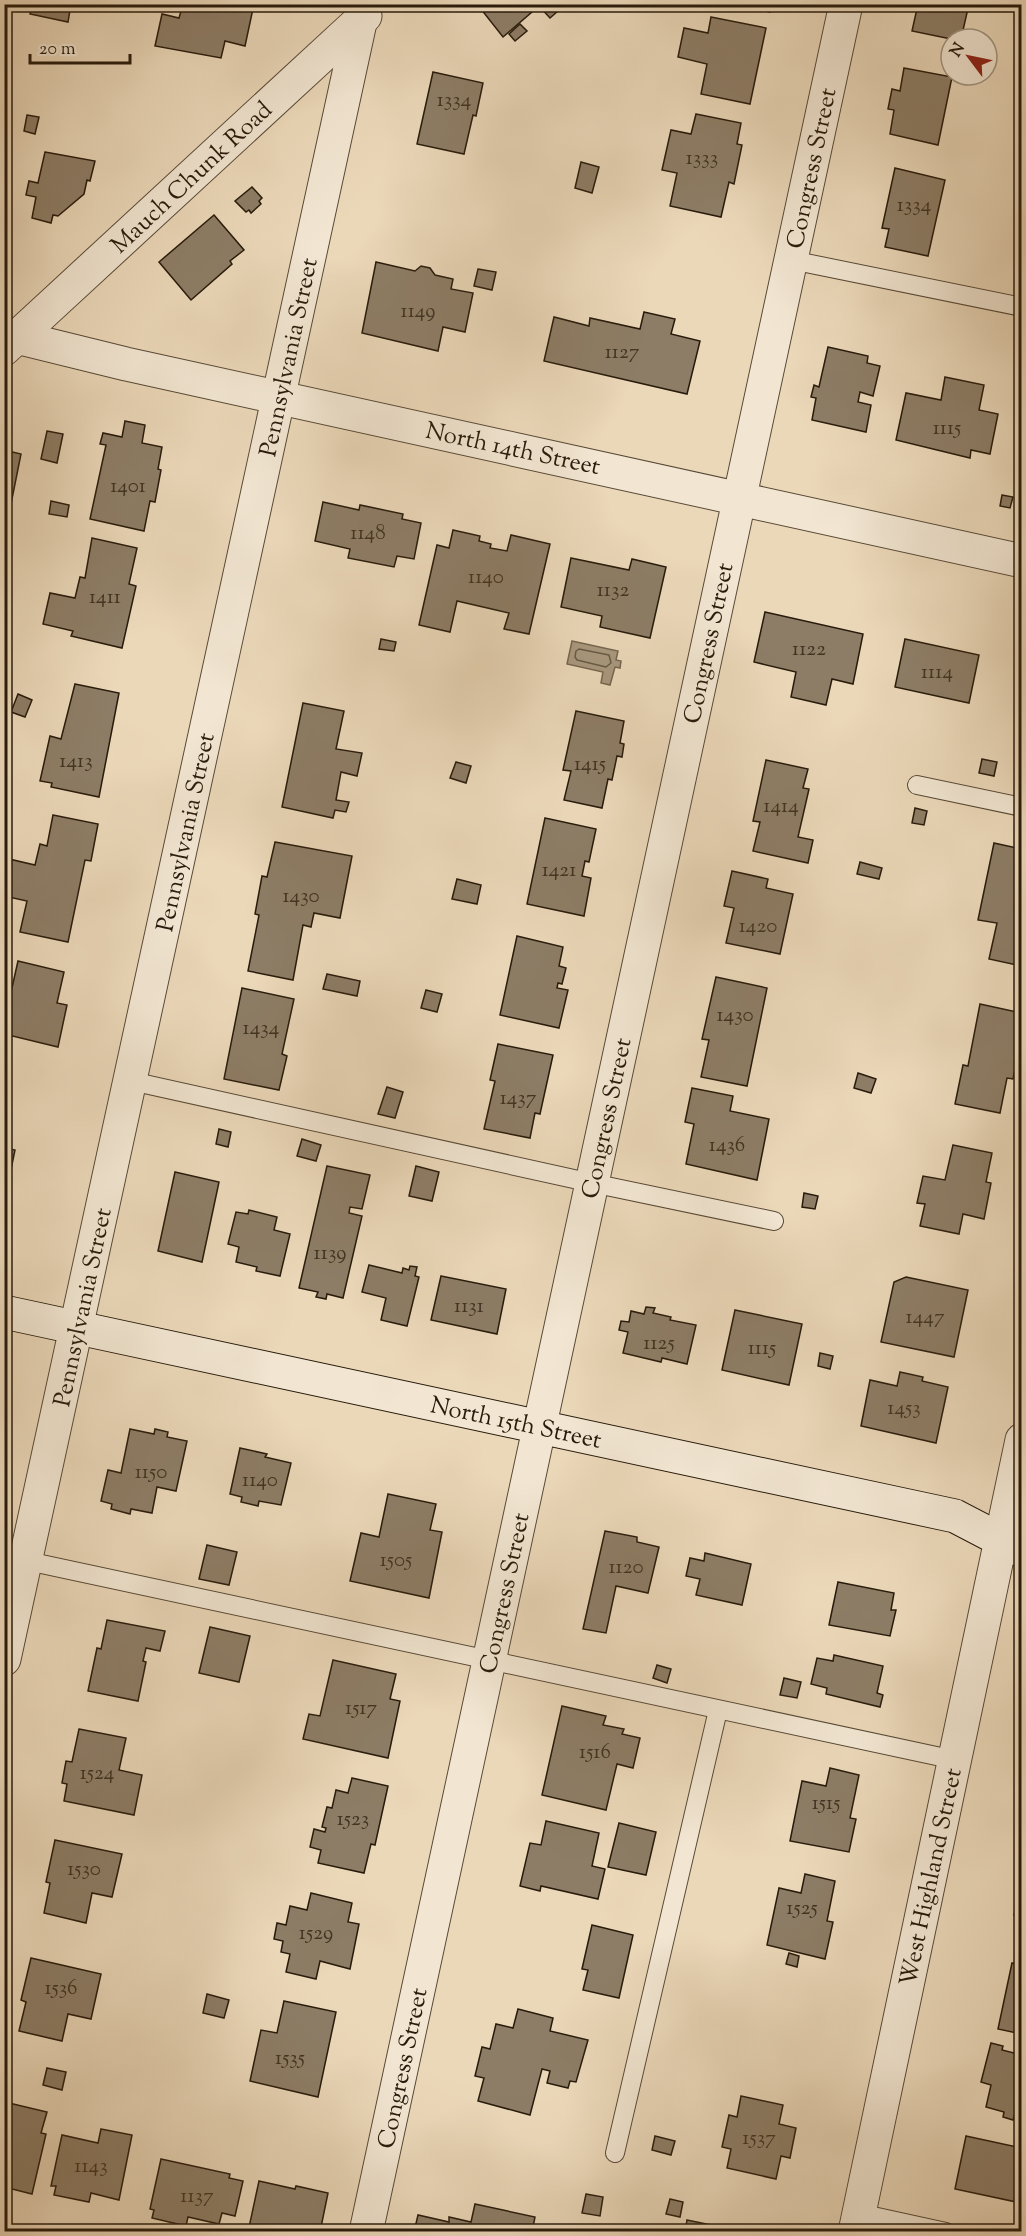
<svg xmlns="http://www.w3.org/2000/svg" width="1026" height="2236" viewBox="0 0 1026 2236" font-family="'Sorts Mill Goudy',serif">
<style>
.water{fill:#a9987e;stroke:#756650;stroke-width:1.5}
.lines{fill:none;stroke-linecap:round;stroke-linejoin:round}
.shore{stroke:#685a45;stroke-width:1.5}
.building{fill:#8d7d66;stroke:#281b0c;stroke-width:1.5}
.lane-casing{stroke:#594a37;stroke-width:20}
.street-casing{stroke:#594a37;stroke-width:35}
.secondary-casing{stroke:#281b0c;stroke-width:35}
.lane{stroke:#f2e6d2;stroke-width:18}
.street{stroke:#f2e6d2;stroke-width:33}
.secondary{stroke:#f2e6d2;stroke-width:33}
.labels{text-anchor:middle;stroke-width:4.5;stroke-linejoin:round;paint-order:stroke}
.number-label{font-size:21px;fill:#413422}
.street-label{font-size:24px;fill:#281b0c;stroke:#f2e6d2}
</style>
<rect width="100%" height="100%" fill="#ebd8b9"/>
<filter id="stains"><feTurbulence type="fractalNoise" baseFrequency=".00333" numOctaves="4"/><feColorMatrix values="0 0 0 0 .2 0 0 0 0 .09 0 0 0 0 .02 0 0 0 .5 -.17"/></filter>
<radialGradient id="worn" r=".72"><stop offset=".6" stop-color="#630" stop-opacity="0"/><stop offset="1" stop-color="#630" stop-opacity=".3"/></radialGradient>
<polygon class="water" points="572,641 618,651 616,660 621,661 620,668 615,667 610,685 601,683 603,672 567,664"/>
<g class="lines">
<polygon class="shore" points="579,649 609,655 611,663 606,667 577,660 575,657 576,651"/>
</g>
<g class="building">
<polygon points="32,4 71,4 68,22 30,14"/>
<polygon points="183,4 254,4 245,46 225,41 221,58 155,46 162,14 179,18"/>
<polygon points="477,4 566,4 550,18 539,6 503,37"/>
<polygon points="734,4 771,4 770,12"/>
<polygon points="918,4 969,4 961,39 951,39 912,31"/>
<polygon points="711,17 766,28 750,104 701,94 707,64 678,57 684,28 708,33"/>
<polygon points="520,24 527,31 515,41 509,34"/>
<polygon points="904,68 952,77 938,145 890,134 894,110 888,109 892,89 900,91"/>
<polygon points="433,72 483,83 476,116 473,115 464,154 417,144"/>
<polygon points="696,114 741,123 737,144 742,145 734,184 729,182 721,217 670,206 677,173 662,170 671,130 691,134"/>
<polygon points="27,115 39,117 35,134 24,131"/>
<polygon points="45,152 95,161 90,181 87,180 84,194 58,216 53,215 51,223 32,218 36,197 26,195 29,181 38,183"/>
<polygon points="581,162 599,167 592,193 575,188"/>
<polygon points="895,168 945,180 928,256 885,247 889,229 882,228"/>
<polygon points="252,187 262,198 259,201 261,204 251,213 249,210 246,212 235,201"/>
<polygon points="214,215 244,250 230,261 232,264 191,300 159,262"/>
<polygon points="376,262 415,271 421,266 430,268 435,275 453,279 451,289 473,293 465,332 443,327 438,351 362,333"/>
<polygon points="478,269 496,272 492,290 474,286"/>
<polygon points="644,312 675,319 671,334 700,341 687,394 544,361 554,317 589,326 590,318 640,329"/>
<polygon points="828,347 868,356 867,363 880,366 873,396 860,392 858,402 871,405 866,432 812,420 816,398 811,397 814,385 819,387"/>
<polygon points="945,377 984,385 979,410 998,414 990,454 971,450 970,458 896,440 906,393 941,400"/>
<polygon points="125,421 145,425 142,443 162,447 158,469 161,470 155,502 150,501 144,531 90,519 106,445 100,444 103,433 122,437"/>
<polygon points="47,431 63,434 57,463 41,459"/>
<polygon points="4,450 21,454 11,504 4,503"/>
<polygon points="1002,495 1013,497 1010,508 1000,506"/>
<polygon points="51,501 69,505 67,517 49,514"/>
<polygon points="323,502 359,510 360,505 403,514 402,519 421,523 414,559 397,556 394,567 348,558 350,549 315,541"/>
<polygon points="453,530 480,536 479,541 491,544 490,548 507,551 511,535 550,544 529,634 504,629 509,613 457,601 450,632 419,625 437,545 449,548"/>
<polygon points="92,538 137,548 129,584 136,586 122,648 71,636 73,631 43,624 50,593 75,598 80,577 85,578"/>
<polygon points="571,558 629,570 632,559 666,567 650,638 600,627 602,616 561,607"/>
<polygon points="765,612 863,634 853,684 832,679 826,705 791,697 796,672 754,662"/>
<polygon points="381,639 396,642 394,651 379,649"/>
<polygon points="905,639 979,655 969,703 895,687"/>
<polygon points="75,684 119,693 99,797 51,787 52,783 40,781 50,736 61,739"/>
<polygon points="18,694 32,700 25,717 11,712"/>
<polygon points="303,703 344,711 336,749 362,753 357,776 341,772 336,800 349,802 346,812 335,810 333,818 282,807"/>
<polygon points="576,711 624,721 620,743 624,744 622,757 617,756 612,780 608,779 602,808 564,800 571,771 563,770"/>
<polygon points="982,759 997,762 994,776 979,773"/>
<polygon points="766,760 808,769 803,788 809,789 798,837 813,840 808,863 753,851 760,822 753,821"/>
<polygon points="456,762 471,766 466,783 450,778"/>
<polygon points="915,808 927,811 924,825 912,823"/>
<polygon points="53,815 98,824 91,861 85,860 68,942 20,932 27,901 4,896 4,882 9,859 35,865 40,844 47,846"/>
<polygon points="545,818 596,829 589,862 585,861 582,876 591,878 584,916 527,904"/>
<polygon points="275,842 352,856 340,918 314,913 311,927 303,925 293,980 248,971 259,915 255,914 262,876 267,877"/>
<polygon points="994,843 1022,849 1022,966 989,959 997,923 978,920"/>
<polygon points="860,862 882,868 879,879 857,874"/>
<polygon points="732,871 768,879 766,888 793,894 780,954 726,943 734,908 724,906"/>
<polygon points="457,879 481,885 477,904 452,899"/>
<polygon points="517,936 563,947 559,966 566,968 562,984 558,983 557,988 568,990 559,1028 500,1015"/>
<polygon points="18,961 64,972 57,1003 67,1005 58,1047 4,1034 4,1000 9,1001"/>
<polygon points="327,974 360,981 357,996 323,989"/>
<polygon points="716,977 767,988 747,1086 701,1077 709,1040 702,1039"/>
<polygon points="242,988 294,999 282,1054 287,1056 279,1090 224,1079"/>
<polygon points="426,990 442,994 437,1012 421,1008"/>
<polygon points="980,1004 1022,1013 1022,1037 1013,1079 1007,1078 1000,1113 955,1104 963,1065 968,1066"/>
<polygon points="498,1044 553,1055 540,1114 535,1113 530,1138 484,1129 495,1081 490,1080"/>
<polygon points="858,1073 876,1079 871,1093 854,1088"/>
<polygon points="387,1087 403,1092 395,1118 378,1114"/>
<polygon points="692,1088 733,1096 730,1111 769,1119 757,1180 686,1164 694,1124 685,1122"/>
<polygon points="219,1129 231,1132 228,1147 216,1144"/>
<polygon points="302,1139 321,1145 316,1161 297,1156"/>
<polygon points="953,1145 992,1153 986,1182 991,1183 984,1219 963,1214 959,1234 920,1226 925,1204 917,1203 923,1176 945,1180"/>
<polygon points="4,1148 15,1150 4,1203"/>
<polygon points="327,1166 370,1175 362,1209 350,1207 349,1213 362,1216 343,1298 327,1294 326,1299 316,1297 318,1292 299,1288"/>
<polygon points="416,1166 439,1172 432,1201 409,1196"/>
<polygon points="175,1172 219,1182 202,1262 158,1251"/>
<polygon points="804,1193 818,1196 815,1209 802,1207"/>
<polygon points="249,1210 277,1217 274,1230 290,1234 280,1276 256,1271 257,1267 236,1262 239,1247 228,1244 236,1212 248,1214"/>
<polygon points="369,1265 402,1273 403,1268 409,1270 410,1266 417,1267 415,1276 419,1277 407,1326 381,1320 386,1298 362,1292"/>
<polygon points="441,1276 506,1289 497,1334 431,1320"/>
<polygon points="906,1277 968,1290 954,1357 881,1342 894,1282"/>
<polygon points="646,1307 655,1308 653,1313 671,1317 670,1320 696,1325 687,1364 662,1358 661,1362 623,1353 628,1332 619,1330 621,1321 629,1322 631,1311 644,1314"/>
<polygon points="735,1310 802,1324 789,1385 722,1370"/>
<polygon points="820,1353 833,1356 830,1369 818,1366"/>
<polygon points="900,1372 923,1377 922,1381 948,1387 936,1443 861,1426 870,1380 897,1386"/>
<polygon points="130,1429 154,1434 155,1429 168,1432 167,1437 187,1441 176,1491 157,1487 152,1513 131,1509 130,1514 111,1509 112,1504 101,1501 108,1470 121,1473"/>
<polygon points="240,1448 267,1454 265,1457 291,1463 281,1505 259,1501 258,1506 241,1502 242,1497 230,1494"/>
<polygon points="388,1494 436,1504 430,1530 442,1532 429,1598 350,1581 361,1533 379,1537"/>
<polygon points="605,1531 637,1537 637,1542 659,1547 648,1593 616,1586 606,1633 583,1629"/>
<polygon points="207,1545 237,1552 229,1585 199,1579"/>
<polygon points="705,1553 751,1564 742,1605 696,1595 700,1579 686,1576 690,1558 704,1561"/>
<polygon points="838,1582 894,1593 891,1610 896,1610 890,1636 829,1625"/>
<polygon points="107,1620 165,1631 160,1651 146,1648 143,1661 146,1662 138,1701 88,1691 97,1648 101,1649"/>
<polygon points="210,1627 250,1636 239,1682 199,1673"/>
<polygon points="834,1655 883,1666 877,1693 883,1695 880,1707 826,1694 827,1688 811,1684 817,1658 833,1661"/>
<polygon points="333,1660 396,1674 390,1699 400,1701 388,1758 303,1739 309,1714 320,1716"/>
<polygon points="657,1665 671,1669 667,1683 653,1678"/>
<polygon points="784,1678 801,1682 797,1698 780,1695"/>
<polygon points="562,1706 606,1716 603,1725 624,1729 622,1734 640,1738 633,1768 617,1764 606,1810 542,1795"/>
<polygon points="79,1729 126,1738 119,1770 142,1775 134,1815 64,1801 67,1784 62,1783 66,1761 72,1762"/>
<polygon points="830,1768 859,1775 850,1818 856,1819 849,1852 790,1841 802,1781 826,1786"/>
<polygon points="352,1778 388,1786 375,1845 371,1844 364,1873 318,1863 321,1850 310,1847 314,1829 325,1832 326,1828 322,1827 327,1807 332,1808 336,1790 348,1793"/>
<polygon points="546,1821 599,1833 592,1866 605,1869 598,1899 541,1886 540,1891 520,1886 530,1843 541,1845"/>
<polygon points="619,1823 656,1832 646,1875 608,1867"/>
<polygon points="55,1840 122,1854 112,1897 92,1893 86,1923 44,1913 50,1883 46,1882"/>
<polygon points="805,1874 835,1881 827,1921 833,1922 825,1959 767,1945 779,1888 801,1893"/>
<polygon points="1022,1885 1022,1925 1019,1925 1021,1917 1014,1915"/>
<polygon points="311,1893 352,1903 348,1922 359,1924 350,1969 320,1961 316,1979 286,1972 290,1954 281,1952 283,1941 274,1939 277,1923 286,1925 290,1906 307,1910"/>
<polygon points="592,1925 633,1935 619,1998 583,1990 588,1970 582,1969"/>
<polygon points="789,1953 799,1956 797,1967 786,1964"/>
<polygon points="31,1958 101,1974 91,2019 68,2014 62,2041 19,2031 26,2002 21,2000"/>
<polygon points="1012,1963 1022,1965 1022,2034 998,2029"/>
<polygon points="207,1994 229,2000 224,2018 203,2013"/>
<polygon points="284,2001 336,2012 318,2097 250,2081 261,2030 277,2033"/>
<polygon points="518,2009 553,2018 550,2031 588,2040 576,2082 570,2081 568,2088 547,2083 550,2071 542,2069 530,2115 478,2101 484,2078 475,2076 482,2047 490,2049 496,2024 513,2028"/>
<polygon points="991,2043 1003,2046 1002,2050 1022,2055 1022,2115 1015,2114 1013,2120 1003,2117 1004,2112 986,2107 991,2085 981,2082"/>
<polygon points="47,2068 66,2072 62,2090 43,2085"/>
<polygon points="741,2096 783,2105 779,2124 796,2128 790,2158 781,2156 776,2179 727,2168 731,2149 722,2147 729,2115 737,2117"/>
<polygon points="9,2103 47,2112 41,2133 46,2134 32,2194 4,2187 4,2124"/>
<polygon points="101,2129 132,2135 119,2200 91,2193 89,2202 54,2195 56,2186 51,2186 62,2135 98,2143"/>
<polygon points="655,2136 675,2141 671,2155 652,2150"/>
<polygon points="966,2136 1022,2148 1021,2203 955,2189"/>
<polygon points="161,2159 230,2174 229,2178 243,2181 235,2216 222,2213 219,2224 188,2217 186,2226 152,2218 154,2210 150,2209"/>
<polygon points="259,2181 295,2189 296,2186 328,2193 320,2232 248,2232"/>
<polygon points="586,2194 603,2197 600,2216 582,2213"/>
<polygon points="670,2199 683,2202 680,2217 666,2214"/>
<polygon points="475,2204 535,2217 532,2232 414,2232 418,2215 449,2222 449,2217 471,2222"/>
<polygon points="687,2220 745,2232 685,2232"/>
</g>
<g class="lines">
<defs>
<g id="lane">
<polyline points="791,260 1022,307"/>
<polyline points="917,785 1022,807"/>
<polyline points="131,1081 592,1183 774,1221"/>
<polyline points="4,1556 955,1760"/>
<polyline points="615,2153 718,1710"/>
<polyline points="859,2213 946,2232"/>
</g>
<g id="street">
<polyline points="4,334 126,364 1022,561"/>
<polyline points="4,349 365,16"/>
<polyline points="4,1659 364,4"/>
<polyline points="366,2232 846,4"/>
<polyline points="855,2232 1022,1440"/>
</g>
<polyline id="secondary" points="4,1312 955,1516 1022,1551"/>
</defs>
<use href="#lane" class="lane-casing"/>
<use href="#street" class="street-casing"/>
<use href="#secondary" class="secondary-casing"/>
<use href="#lane" class="lane"/>
<use href="#street" class="street"/>
<use href="#secondary" class="secondary"/>
</g>
<g class="labels">
<g class="number-label">
<text x="454" y="106">1334</text>
<text x="702" y="164">1333</text>
<text x="914" y="211">1334</text>
<text x="418" y="317">1149</text>
<text x="622" y="358">1127</text>
<text x="947" y="434">1115</text>
<text x="128" y="492">1401</text>
<text x="368" y="539">1148</text>
<text x="486" y="583">1140</text>
<text x="613" y="596">1132</text>
<text x="105" y="603">1411</text>
<text x="809" y="655">1122</text>
<text x="937" y="678">1114</text>
<text x="76" y="767">1413</text>
<text x="590" y="770">1415</text>
<text x="781" y="812">1414</text>
<text x="559" y="876">1421</text>
<text x="301" y="902">1430</text>
<text x="758" y="932">1420</text>
<text x="735" y="1021">1430</text>
<text x="261" y="1034">1434</text>
<text x="518" y="1104">1437</text>
<text x="727" y="1151">1436</text>
<text x="330" y="1259">1139</text>
<text x="469" y="1312">1131</text>
<text x="925" y="1323">1447</text>
<text x="659" y="1349">1125</text>
<text x="762" y="1354">1115</text>
<text x="904" y="1414">1453</text>
<text x="151" y="1478">1150</text>
<text x="260" y="1486">1140</text>
<text x="396" y="1566">1505</text>
<text x="626" y="1573">1120</text>
<text x="361" y="1714">1517</text>
<text x="595" y="1758">1516</text>
<text x="97" y="1779">1524</text>
<text x="826" y="1809">1515</text>
<text x="353" y="1825">1523</text>
<text x="84" y="1875">1530</text>
<text x="802" y="1914">1525</text>
<text x="316" y="1939">1529</text>
<text x="61" y="1994">1536</text>
<text x="290" y="2064">1535</text>
<text x="759" y="2144">1537</text>
<text x="91" y="2172">1143</text>
<text x="197" y="2202">1137</text>
</g>
<g class="street-label">
<text transform="translate(811 168) rotate(-78)" y="8">Congress Street</text>
<text transform="translate(191 177) rotate(-43)" y="8">Mauch Chunk Road</text>
<text transform="translate(288 357) rotate(-78)" y="8">Pennsylvania Street</text>
<text transform="translate(513 448) rotate(12)" y="8">North 14th Street</text>
<text transform="translate(708 643) rotate(-78)" y="8">Congress Street</text>
<text transform="translate(185 832) rotate(-78)" y="8">Pennsylvania Street</text>
<text transform="translate(606 1118) rotate(-78)" y="8">Congress Street</text>
<text transform="translate(82 1307) rotate(-78)" y="8">Pennsylvania Street</text>
<text transform="translate(516 1422) rotate(12)" y="8">North 15th Street</text>
<text transform="translate(504 1593) rotate(-78)" y="8">Congress Street</text>
<text transform="translate(930 1877) rotate(-78)" y="8">West Highland Street</text>
<text transform="translate(402 2068) rotate(-78)" y="8">Congress Street</text>
</g>
</g>
<rect width="1026" height="2236" fill="none" stroke="#ebd8b9" stroke-width="24"/>
<rect x="6" y="6" width="1014" height="2224" fill="none" stroke="#281b0c" stroke-width="3"/>
<rect x="12" y="12" width="1002" height="2212" fill="none" stroke="#281b0c" stroke-width="1.5"/>
<g transform="translate(969 57) rotate(302)"><circle r="28" fill="#f2e6d2" stroke="#a19583" stroke-width="1.5"/>
<path d="M0-4.5L10 22L0 15L-10 22Z" fill="#8f2418"/>
<text y="-9" font-size="16" font-weight="bold" text-anchor="middle" fill="#281b0c">N</text>
</g>
<path d="M30 54v9h100v-9" fill="none" stroke="#281b0c" stroke-width="3"/>
<text x="39" y="54" font-size="18" fill="#281b0c" stroke="#f2e6d2" stroke-width="4.5" paint-order="stroke">20 m</text>
<rect width="100%" height="100%" filter="url(#stains)"/>
<rect width="100%" height="100%" fill="url(#worn)"/>
</svg>
